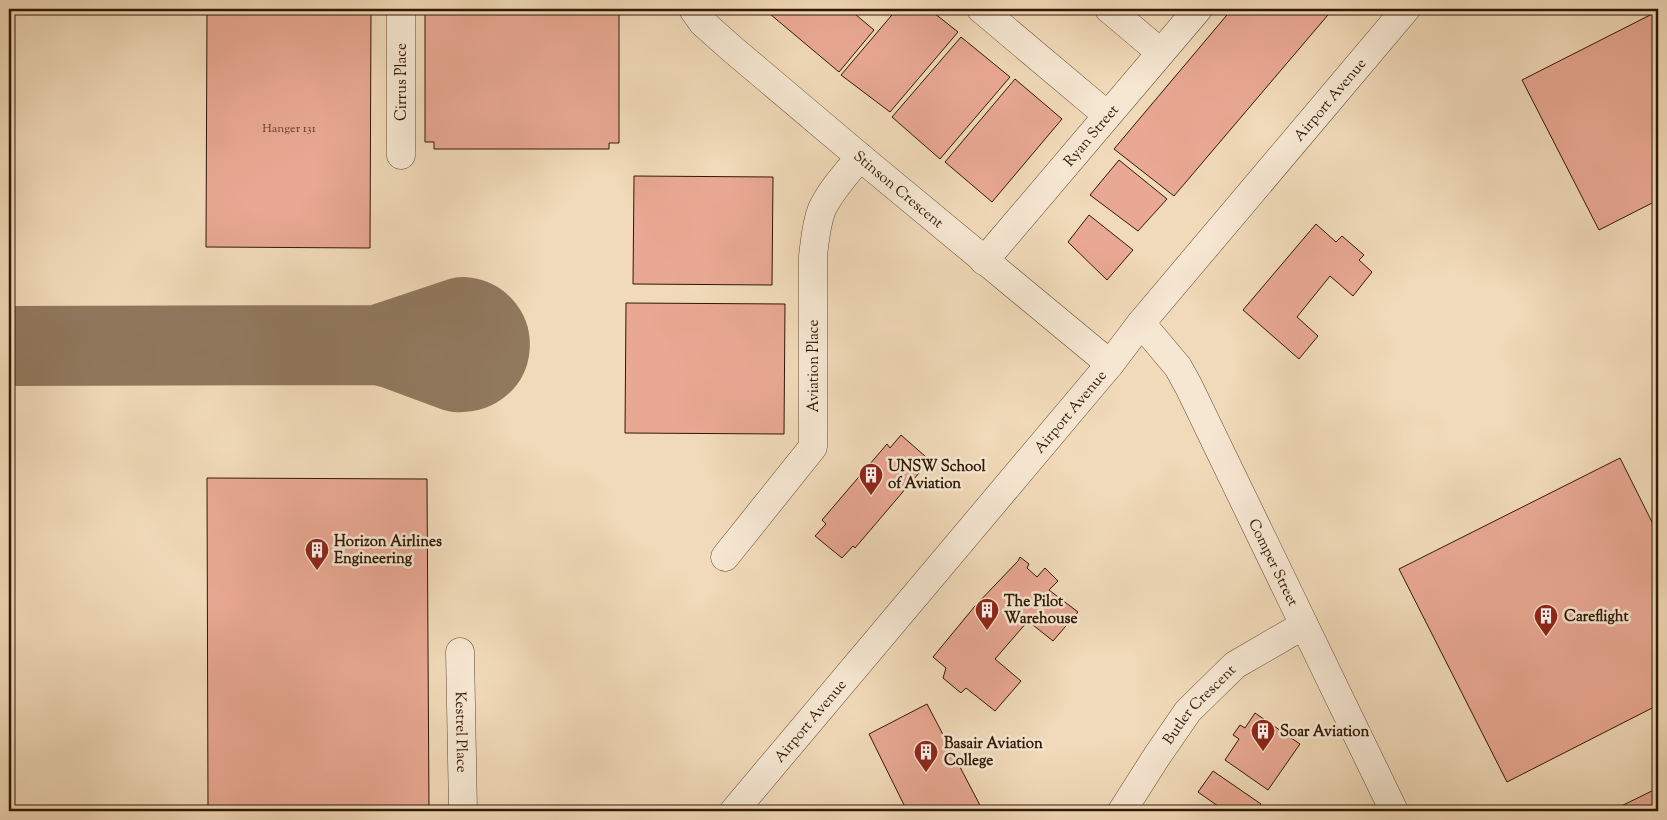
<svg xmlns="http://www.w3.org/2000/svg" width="1667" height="820" viewBox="0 0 1667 820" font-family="'Sorts Mill Goudy',serif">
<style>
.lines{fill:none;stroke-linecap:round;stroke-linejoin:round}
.taxiway{stroke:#91795e;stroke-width:80}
.building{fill:#e9a893;stroke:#311804}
.minor-casing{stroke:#614831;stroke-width:29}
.minor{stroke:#f6e7d2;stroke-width:28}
.labels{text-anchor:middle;stroke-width:5;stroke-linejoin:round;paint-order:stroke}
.number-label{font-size:12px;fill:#5f3c28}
.street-label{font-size:15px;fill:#311804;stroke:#f6e7d2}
.poi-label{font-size:15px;font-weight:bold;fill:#311804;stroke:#f6e7d2;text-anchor:start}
</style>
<rect width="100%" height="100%" fill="#f1dab9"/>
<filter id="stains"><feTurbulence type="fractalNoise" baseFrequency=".004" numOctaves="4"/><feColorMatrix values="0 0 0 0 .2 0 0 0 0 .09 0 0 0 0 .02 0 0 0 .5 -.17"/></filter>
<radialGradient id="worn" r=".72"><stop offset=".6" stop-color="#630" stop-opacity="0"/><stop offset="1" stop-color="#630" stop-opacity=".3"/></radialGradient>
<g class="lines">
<path class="taxiway" d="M9,346l369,-1 84,-28c39,3 37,58 -6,55l-62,-23 -16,-4"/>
</g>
<g class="building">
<polygon points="207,9 371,9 370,248 206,247"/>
<polygon points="425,9 619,9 619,143 609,143 609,149 434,149 434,142 425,142"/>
<polygon points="764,9 849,9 874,30 839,72"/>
<polygon points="897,9 929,9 958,32 890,112 841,75"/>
<polygon points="1232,9 1333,9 1174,196 1114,149"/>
<polygon points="1658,11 1658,200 1599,230 1522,80"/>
<polygon points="961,37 1010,77 940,159 892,117"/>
<polygon points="1015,79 1062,119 992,202 945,162"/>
<polygon points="1119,160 1167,199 1138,231 1090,195"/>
<polygon points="634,176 773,177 772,285 633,284"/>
<polygon points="1089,215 1133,250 1107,280 1068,242"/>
<polygon points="1316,224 1336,242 1342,236 1364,255 1359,260 1372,272 1353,296 1330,276 1297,317 1318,336 1299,359 1243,310"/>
<polygon points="626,303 785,304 784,434 625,433"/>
<polygon points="901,435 926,457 916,470 919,473 855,548 853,546 842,558 815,536 826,524 822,520 887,444 890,448"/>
<polygon points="1620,458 1658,534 1658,705 1507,782 1399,569"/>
<polygon points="207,478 427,479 429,811 208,811"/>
<polygon points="1020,557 1029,564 1027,568 1037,577 1045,568 1058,581 1049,590 1078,612 1053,641 1028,621 995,659 1021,681 995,711 966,688 961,693 943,678 946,668 933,657 975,606 1018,561"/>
<polygon points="927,704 983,811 907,811 869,734"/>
<polygon points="1255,713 1300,744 1268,790 1225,760 1239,739 1233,735 1240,725 1245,728"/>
<polygon points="1213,771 1261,804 1255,811 1225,811 1198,792"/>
<polygon points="1658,788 1658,811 1611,811"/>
</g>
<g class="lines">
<defs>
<g id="minor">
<path id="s1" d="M693,9l10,14 28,25 129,109 250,207"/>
<polyline points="981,9 1107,115"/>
<polyline points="1109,9 1160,52"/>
<polyline points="401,155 401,9"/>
<path id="s2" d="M984,261l214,-252"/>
<path id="s3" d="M1141,323l37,44 11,20 205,424"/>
<path d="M725,557l88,-110v-191c2,-16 3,-32 9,-47 9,-19 24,-35 38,-52"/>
<path id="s4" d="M460,652l3,159"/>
<path id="s5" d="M734,811l376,-447 31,-41 265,-314"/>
<path id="s6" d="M1122,811l35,-55 31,-45 47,-46 69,-40"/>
</g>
</defs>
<use href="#minor" class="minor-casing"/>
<use href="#minor" class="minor"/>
</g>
<defs>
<symbol id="building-pin" viewBox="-11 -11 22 30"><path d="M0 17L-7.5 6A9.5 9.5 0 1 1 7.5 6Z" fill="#8f2418" stroke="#f6e7d2"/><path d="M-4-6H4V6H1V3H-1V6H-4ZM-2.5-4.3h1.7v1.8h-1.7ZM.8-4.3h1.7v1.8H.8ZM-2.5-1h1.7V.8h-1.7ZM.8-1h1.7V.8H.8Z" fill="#fff"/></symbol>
</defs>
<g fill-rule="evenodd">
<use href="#building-pin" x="857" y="461" width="28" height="38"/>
<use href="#building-pin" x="303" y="536" width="28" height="38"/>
<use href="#building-pin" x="973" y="596" width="28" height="38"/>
<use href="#building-pin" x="1532" y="602" width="28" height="38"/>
<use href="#building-pin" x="1249" y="717" width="28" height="38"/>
<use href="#building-pin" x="912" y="738" width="28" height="38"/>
</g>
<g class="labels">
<g class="number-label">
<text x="289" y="132">Hanger 131</text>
</g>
<g class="street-label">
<text transform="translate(401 82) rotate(-90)" y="5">Cirrus Place</text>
<text dy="5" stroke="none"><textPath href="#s5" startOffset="928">Airport Avenue</textPath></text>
<text dy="5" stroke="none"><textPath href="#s2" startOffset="165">Ryan Street</textPath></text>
<text dy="5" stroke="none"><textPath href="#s1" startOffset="274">Stinson Crescent</textPath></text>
<text transform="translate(813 366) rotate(-90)" y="5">Aviation Place</text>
<text dy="5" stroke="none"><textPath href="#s5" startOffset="522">Airport Avenue</textPath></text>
<text dy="5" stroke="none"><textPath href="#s3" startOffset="275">Comper Street</textPath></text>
<text dy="5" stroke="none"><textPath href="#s6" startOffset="132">Butler Crescent</textPath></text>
<text dy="5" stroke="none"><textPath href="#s5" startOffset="118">Airport Avenue</textPath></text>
<text dy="5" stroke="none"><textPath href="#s4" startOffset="80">Kestrel Place</textPath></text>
</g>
<g class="poi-label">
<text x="888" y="471">UNSW School<tspan x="888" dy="17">of Aviation</tspan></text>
<text x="334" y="546">Horizon Airlines<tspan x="334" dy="17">Engineering</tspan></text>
<text x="1004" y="606">The Pilot<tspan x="1004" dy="17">Warehouse</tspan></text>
<text x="1564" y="621">Careflight</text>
<text x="1280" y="736">Soar Aviation</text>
<text x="944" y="748">Basair Aviation<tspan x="944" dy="17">College</tspan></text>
</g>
</g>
<rect width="1667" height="820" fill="none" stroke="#f1dab9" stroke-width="30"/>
<rect x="10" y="10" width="1647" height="800" fill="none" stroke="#311804" stroke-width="2.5"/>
<rect x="15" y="15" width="1637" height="790" fill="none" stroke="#311804"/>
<rect width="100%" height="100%" filter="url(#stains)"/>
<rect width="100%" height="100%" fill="url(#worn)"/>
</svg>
